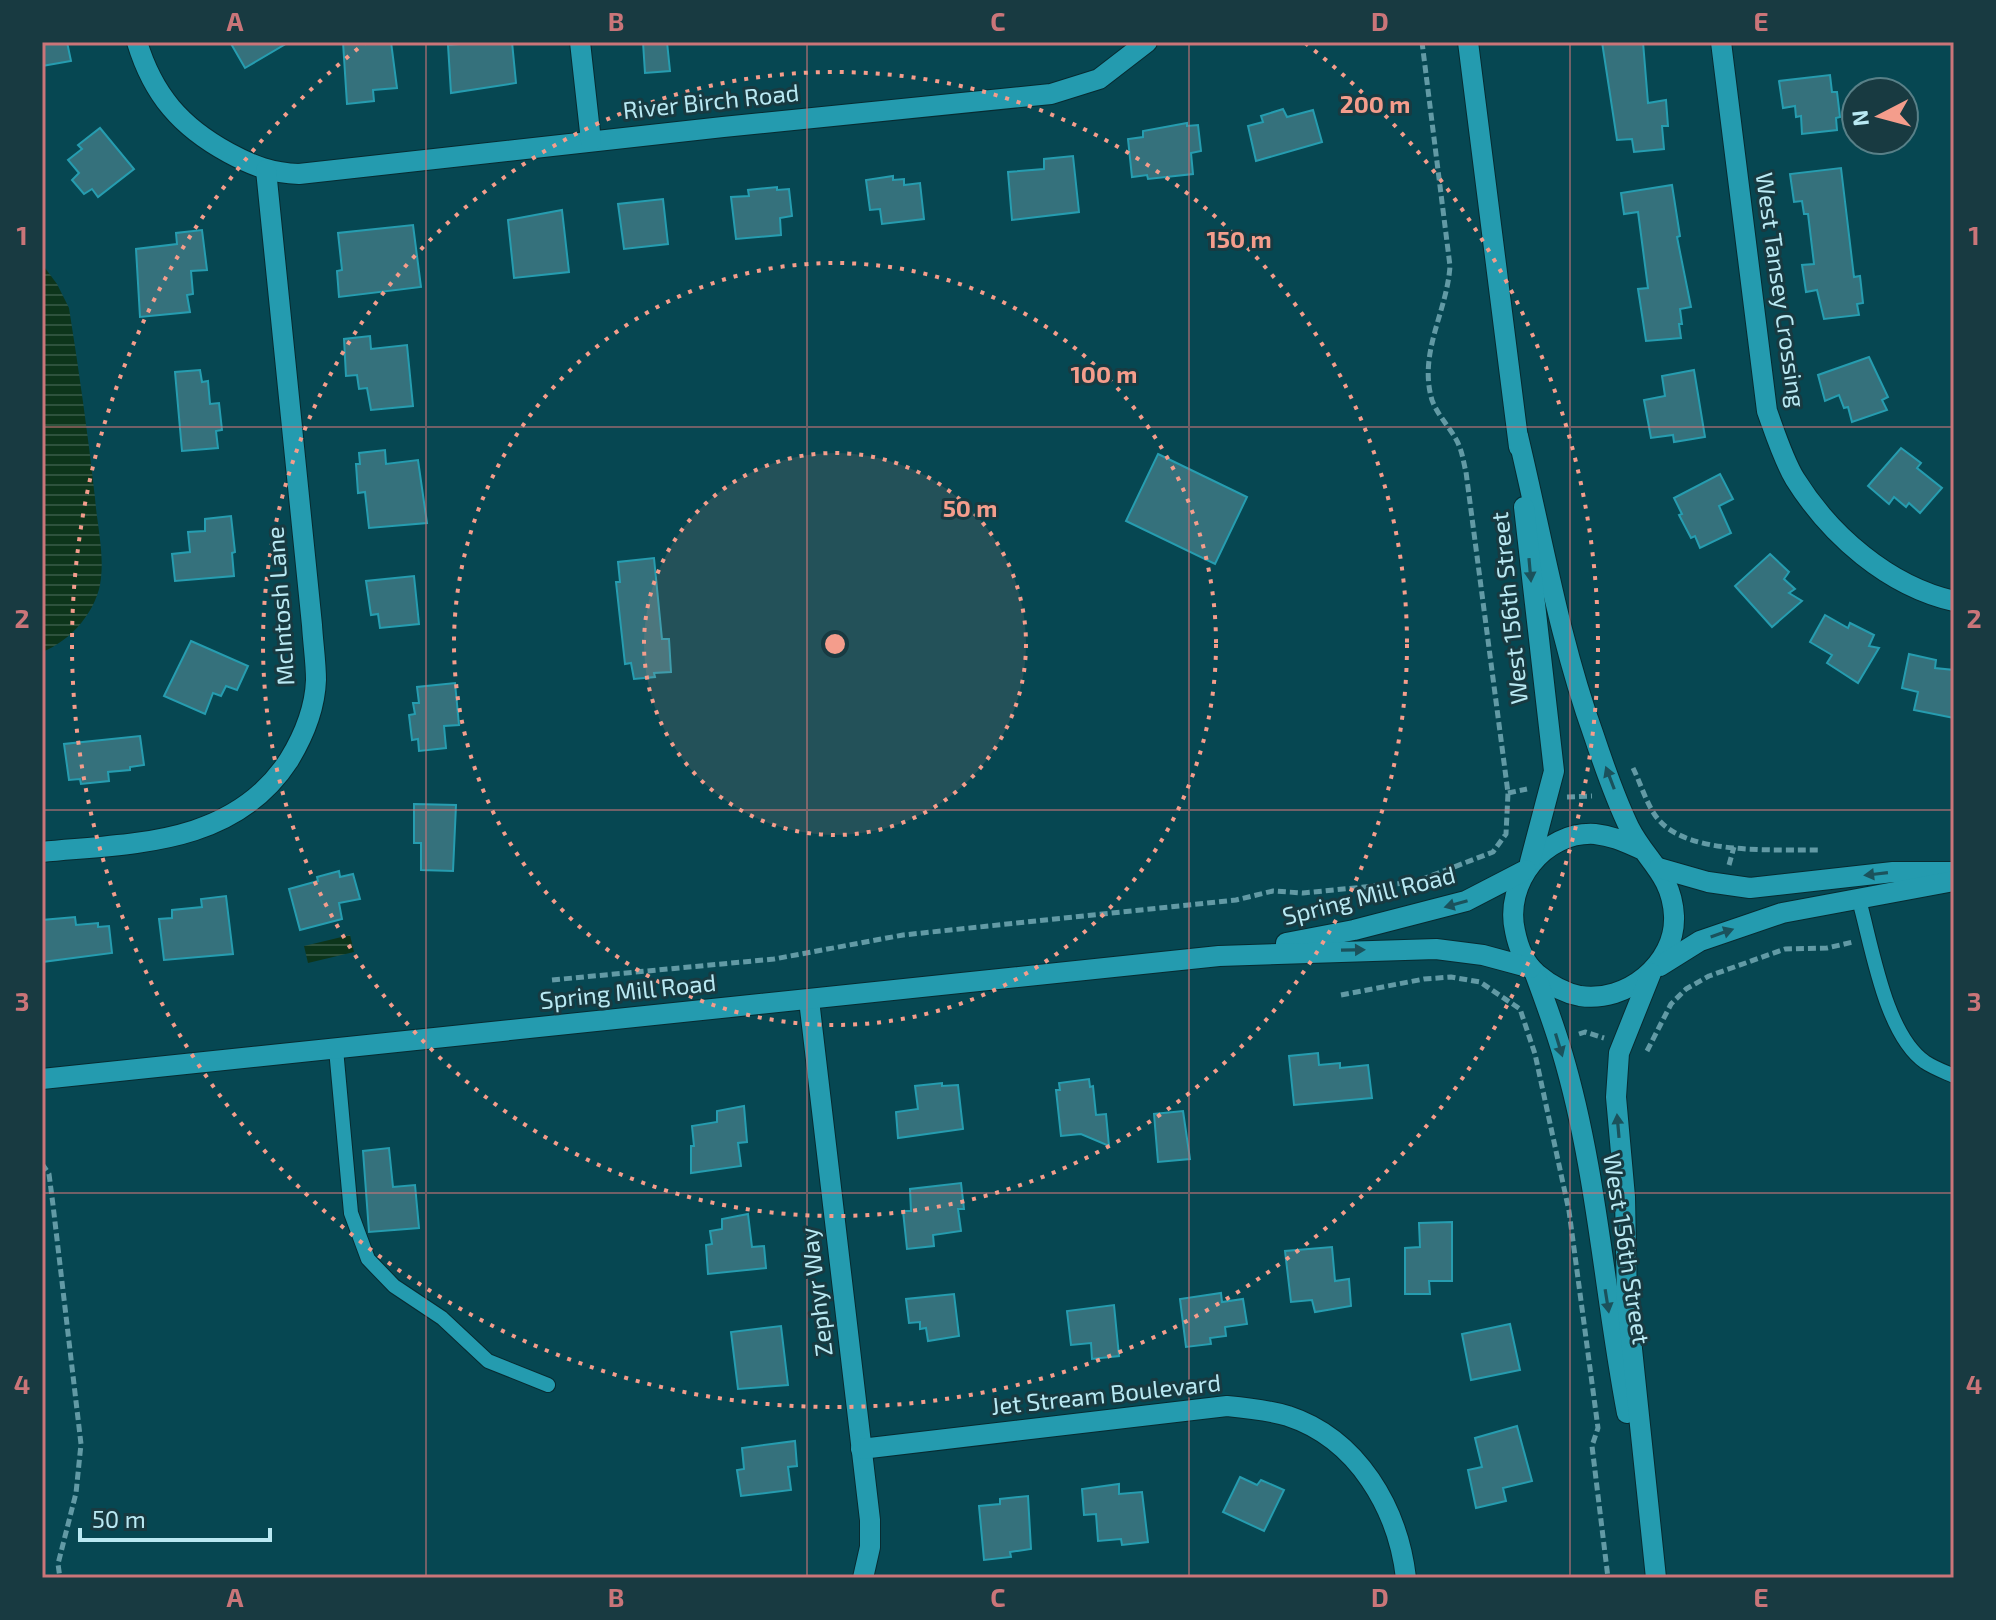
<svg xmlns="http://www.w3.org/2000/svg" width="1996" height="1620" viewBox="0 0 1996 1620" font-family="'Exo 2',sans-serif">
<style>
.water{fill:url(#water-rules)}
.building{fill:#35717c;stroke:#269db0;stroke-width:2}
.lines{fill:none;stroke-linecap:round;stroke-linejoin:round}
.lane-casing{stroke:#072b31;stroke-width:16}
.street-casing{stroke:#072b31;stroke-width:22}
.secondary-casing{stroke:#072b31;stroke-width:22}
.path{stroke:#629aa5;stroke-width:5;stroke-dasharray:8 4;stroke-linecap:butt}
.lane{stroke:#249baf;stroke-width:14}
.street{stroke:#249baf;stroke-width:20}
.secondary{stroke:#249baf;stroke-width:20}
.oneway{fill:#1b525c}
.grid{fill:none;stroke:#ca7579;stroke-width:2;stroke-opacity:0.55}
.ring{fill:none;stroke:#f49d8c;stroke-width:4;stroke-dasharray:4 8}
.labels{text-anchor:middle;stroke-width:6;stroke-linejoin:round;paint-order:stroke}
.street-label{font-size:24px;fill:#b9e9f3;stroke:#183a41}
.centre{fill:#f49d8c;stroke:#183a41;stroke-width:4}
.ring-label{font-size:24px;text-anchor:middle;font-weight:bold;fill:#f49d8c;stroke:#183a41;stroke-width:6;stroke-linejoin:round;paint-order:stroke}
.neatline{fill:none;stroke:#ca7579;stroke-width:3}
.grid-label{font-size:26px;text-anchor:middle;font-weight:bold;fill:#ca7579}
</style>
<defs>
<pattern id="water-rules" width="6" height="5" patternUnits="userSpaceOnUse" patternTransform="scale(2)"><rect width="6" height="5" fill="#0d351b"/><path d="M0 2.5h6" fill="none" stroke="#2e523d"/></pattern>
</defs>
<rect width="100%" height="100%" fill="#064752"/>
<g class="water">
<path d="M42,264l15,20 12,24c10,63 19,126 26,190 2,26 9,54 6,80 -3,32 -30,63 -59,74z"/>
<polygon points="350,935 354,952 308,963 304,946"/>
</g>
<g class="building">
<polygon points="42,42 67,42 71,61 42,66"/>
<polygon points="230,42 289,42 245,68"/>
<polygon points="343,42 391,42 397,88 373,90 374,101 347,104"/>
<polygon points="483,42 512,42 516,83 451,93 448,45"/>
<polygon points="643,42 667,42 670,71 645,73"/>
<polygon points="1602,42 1643,42 1648,103 1666,100 1668,126 1662,126 1664,149 1634,152 1632,139 1617,140"/>
<polygon points="1830,75 1832,92 1837,92 1840,117 1836,118 1837,130 1802,134 1801,116 1796,117 1795,106 1783,108 1779,81"/>
<polygon points="1283,109 1287,117 1313,110 1322,142 1256,161 1248,126 1263,122 1261,116"/>
<polygon points="1187,123 1187,126 1198,125 1201,151 1191,153 1193,174 1148,179 1147,175 1132,177 1128,139 1143,137 1143,131"/>
<polygon points="100,128 134,169 98,197 92,189 84,194 72,180 79,173 68,160 82,149 78,145"/>
<polygon points="1073,156 1079,212 1012,220 1008,172 1044,169 1044,159"/>
<polygon points="1841,168 1854,277 1860,276 1863,303 1857,304 1859,315 1824,319 1817,290 1806,292 1802,265 1814,264 1808,214 1804,214 1802,201 1794,202 1790,174"/>
<polygon points="893,176 893,180 904,179 904,185 920,183 924,219 882,224 880,209 870,210 866,180"/>
<polygon points="1672,185 1680,236 1677,237 1691,307 1680,309 1682,324 1679,324 1681,338 1646,341 1638,289 1648,288 1638,212 1624,214 1621,193"/>
<polygon points="777,187 777,190 789,189 792,216 780,218 781,235 736,239 731,197 749,196 748,190"/>
<polygon points="663,199 668,244 624,249 618,204"/>
<polygon points="562,210 569,272 514,278 508,220"/>
<polygon points="413,225 421,287 339,297 337,271 342,270 338,233"/>
<polygon points="202,230 207,270 191,271 193,294 187,295 190,312 140,317 136,249 177,244 176,233"/>
<polygon points="370,336 371,349 407,345 413,406 371,410 367,388 359,389 357,375 346,376 344,339"/>
<polygon points="1869,357 1888,397 1882,400 1887,410 1852,422 1848,407 1844,408 1839,395 1825,401 1818,375"/>
<polygon points="200,370 202,382 208,381 210,404 219,403 222,430 216,431 218,448 182,451 175,372"/>
<polygon points="1694,370 1705,437 1674,442 1673,435 1651,438 1644,400 1665,396 1662,376"/>
<polygon points="1901,448 1921,463 1917,468 1942,488 1920,513 1909,503 1906,507 1894,497 1889,504 1868,486"/>
<polygon points="385,450 386,464 418,460 427,523 369,528 365,492 358,493 356,464 360,464 359,453"/>
<polygon points="1158,454 1247,497 1215,564 1126,521"/>
<polygon points="1720,474 1733,499 1719,506 1731,533 1700,548 1695,536 1691,538 1679,515 1682,514 1674,498"/>
<polygon points="231,516 235,552 232,553 234,576 175,581 172,554 190,552 188,532 205,531 205,519"/>
<polygon points="1770,554 1789,572 1784,579 1795,589 1789,593 1802,601 1772,627 1735,586"/>
<polygon points="654,558 662,639 669,639 671,672 654,673 655,677 634,679 631,663 625,664 616,582 620,582 618,562"/>
<polygon points="414,576 419,624 380,628 378,614 371,615 366,581"/>
<polygon points="1825,615 1848,628 1850,623 1874,635 1869,646 1879,648 1858,683 1827,663 1832,655 1810,642"/>
<polygon points="191,641 248,666 237,690 226,686 221,696 213,693 205,714 164,696"/>
<polygon points="1909,654 1936,660 1935,668 1954,670 1954,718 1914,710 1918,692 1902,688"/>
<polygon points="455,683 459,725 444,726 446,748 419,751 418,739 412,740 409,715 415,714 413,703 419,703 417,687"/>
<polygon points="140,736 144,765 130,767 130,770 108,772 109,781 81,784 80,779 69,780 64,744"/>
<polygon points="414,804 456,805 453,871 421,870 421,843 414,843"/>
<polygon points="339,871 340,877 353,874 360,899 339,903 342,919 300,930 289,889 318,881 317,877"/>
<polygon points="226,896 233,954 164,960 159,919 172,918 172,910 202,907 201,899"/>
<polygon points="75,917 76,925 98,923 98,927 109,926 112,953 42,962 42,920"/>
<polygon points="1318,1053 1319,1065 1340,1063 1340,1068 1368,1065 1372,1098 1294,1105 1289,1056"/>
<polygon points="1089,1079 1090,1087 1093,1086 1096,1115 1106,1114 1109,1146 1081,1134 1061,1136 1056,1090 1060,1090 1059,1083"/>
<polygon points="942,1083 942,1086 958,1085 963,1129 898,1138 896,1112 918,1109 915,1086"/>
<polygon points="744,1106 747,1142 738,1143 741,1166 691,1173 691,1146 694,1146 692,1126 717,1122 717,1111"/>
<polygon points="1183,1111 1190,1159 1158,1162 1154,1114"/>
<polygon points="389,1148 393,1187 415,1185 419,1228 369,1232 363,1151"/>
<polygon points="961,1183 964,1209 958,1209 961,1231 933,1235 934,1246 907,1249 903,1211 911,1211 910,1189"/>
<polygon points="748,1214 752,1247 764,1246 766,1268 708,1274 706,1245 712,1244 710,1231 722,1229 722,1219"/>
<polygon points="1452,1222 1452,1281 1429,1281 1430,1294 1405,1294 1405,1248 1420,1247 1419,1223"/>
<polygon points="1332,1247 1335,1281 1349,1279 1351,1306 1315,1312 1312,1300 1291,1302 1285,1251"/>
<polygon points="1221,1293 1222,1302 1243,1299 1247,1324 1225,1327 1226,1336 1210,1338 1211,1344 1186,1347 1180,1299"/>
<polygon points="954,1294 959,1336 928,1341 926,1328 920,1329 920,1322 909,1323 906,1299"/>
<polygon points="1114,1305 1119,1356 1092,1359 1091,1343 1071,1345 1067,1311"/>
<polygon points="1510,1324 1520,1370 1471,1380 1462,1334"/>
<polygon points="781,1326 788,1385 738,1389 731,1332"/>
<polygon points="1517,1426 1532,1481 1503,1488 1506,1501 1476,1508 1468,1470 1482,1467 1475,1438"/>
<polygon points="795,1441 797,1466 788,1467 791,1490 741,1496 737,1470 744,1469 742,1448"/>
<polygon points="1240,1477 1257,1485 1261,1480 1284,1490 1264,1531 1223,1512"/>
<polygon points="1119,1484 1119,1494 1142,1492 1148,1542 1122,1545 1121,1539 1098,1541 1096,1514 1084,1515 1082,1489"/>
<polygon points="1028,1496 1031,1549 1010,1552 1011,1557 984,1560 979,1506 1000,1504 1000,1499"/>
</g>
<g class="lines">
<defs>
<g id="lane">
<path d="M1859,900c13,46 26,134 66,162 9,6 20,10 29,14"/>
<polyline points="336,1049 351,1213 368,1259 394,1286 442,1318 488,1361 548,1385"/>
</g>
<g id="street">
<path d="M137,42c16,53 44,85 92,111 24,13 43,20 70,21l424,-47 328,-33 48,-15 48,-37"/>
<polyline points="580,42 591,141"/>
<path d="M1721,42l46,369c8,22 16,48 28,68 35,56 93,107 159,122"/>
<path d="M42,852c91,-9 191,-6 247,-92 14,-23 26,-52 27,-80 0,-18 -3,-37 -4,-55l-46,-455"/>
<polyline points="809,1000 870,1520 870,1547 863,1578"/>
<path d="M861,1449l366,-43c21,2 41,4 61,10 70,23 110,93 118,162"/>
</g>
<g id="secondary">
<polyline points="1468,42 1519,447"/>
<path d="M1518,436c24,100 41,203 76,300 10,30 21,62 35,91 17,34 43,47 45,89 2,48 -48,87 -94,80 -16,-3 -31,-12 -43,-22 -12,-10 -19,-28 -22,-43 -11,-48 29,-100 80,-97 18,2 30,8 46,15"/>
<polyline points="1524,507 1554,771 1530,862"/>
<polyline points="1659,868 1708,882 1750,888 1893,872 1954,872"/>
<polyline points="1286,943 1354,930 1466,901 1526,870"/>
<polyline points="1660,966 1700,941 1782,913 1954,881"/>
<path d="M1534,971c10,27 20,54 28,81 35,117 42,241 65,361"/>
<polyline points="1651,973 1619,1053 1616,1097 1625,1197 1627,1301 1656,1578"/>
<polyline points="42,1079 1219,956 1436,949 1483,955 1531,968"/>
</g>
</defs>
<use href="#lane" class="lane-casing"/>
<use href="#street" class="street-casing"/>
<use href="#secondary" class="secondary-casing"/>
<g class="path">
<path d="M1633,768c8,16 14,38 25,51 30,37 118,30 162,31"/>
<polyline points="1508,793 1527,789"/>
<polyline points="1567,797 1592,796"/>
<polyline points="1729,865 1734,847"/>
<path d="M552,980l222,-21 129,-24 333,-35 37,-9 30,2 112,-11 78,-30 13,-18 2,-41 -42,-321c-2,-7 -3,-16 -6,-24 -6,-17 -22,-31 -28,-48 -14,-47 15,-88 18,-134l-28,-224"/>
<polyline points="1341,995 1424,979 1451,977 1480,982 1520,1009 1535,1054 1569,1211 1598,1428 1592,1446 1608,1578"/>
<polyline points="1579,1034 1585,1032 1604,1038"/>
<polyline points="1647,1051 1671,1004 1686,989 1709,976 1785,949 1827,948 1853,942"/>
<polyline points="42,1164 49,1174 53,1205 81,1444 76,1493 58,1564 60,1578"/>
</g>
<use href="#lane" class="lane"/>
<use href="#street" class="street"/>
<use href="#secondary" class="secondary"/>
</g>
<defs><path id="oneway-solid" d="M-6-.8H1V-3.2L6.5 0L1 3.2V.8H-6Z" transform="scale(2)"/></defs>
<g class="oneway">
<use href="#oneway-solid" transform="translate(1530 570) rotate(85)"/>
<use href="#oneway-solid" transform="translate(1610 778) rotate(-111)"/>
<use href="#oneway-solid" transform="translate(1876 874) rotate(173)"/>
<use href="#oneway-solid" transform="translate(1456 904) rotate(164)"/>
<use href="#oneway-solid" transform="translate(1722 933) rotate(-19)"/>
<use href="#oneway-solid" transform="translate(1353 950) rotate(-1)"/>
<use href="#oneway-solid" transform="translate(1559 1045) rotate(73)"/>
<use href="#oneway-solid" transform="translate(1618 1126) rotate(-95)"/>
<use href="#oneway-solid" transform="translate(1607 1301) rotate(81)"/>
</g>
<path class="grid" d="M426,42v1536M807,42v1536M1189,42v1536M1570,42v1536M42,427h1912M42,810h1912M42,1193h1912"/>
<circle cx="835" cy="644" r="191" fill="#f49d8c" fill-opacity=".12"/>
<g class="ring">
<circle cx="835" cy="644" r="191"/>
<circle cx="835" cy="644" r="381"/>
<circle cx="835" cy="644" r="572"/>
<path d="M1305 43A763 763 0 1 1 365 43"/>
</g>
<g class="labels">
<g class="street-label">
<text transform="translate(711 102) rotate(-6)" y="8">River Birch Road</text>
<text transform="translate(1780 290) rotate(82)" y="8">West Tansey Crossing</text>
<text transform="translate(281 606) rotate(-94)" y="8">McIntosh Lane</text>
<text transform="translate(1510 608) rotate(-96)" y="8">West 156th Street</text>
<text transform="translate(1369 896) rotate(-14)" y="8">Spring Mill Road</text>
<text transform="translate(628 992) rotate(-6)" y="8">Spring Mill Road</text>
<text transform="translate(1626 1249) rotate(81)" y="8">West 156th Street</text>
<text transform="translate(817 1292) rotate(-97)" y="8">Zephyr Way</text>
<text transform="translate(1106 1395) rotate(-6)" y="8">Jet Stream Boulevard</text>
</g>
</g>
<circle cx="835" cy="644" r="12" class="centre"/>
<g class="ring-label">
<text x="1375" y="113">200 m</text>
<text x="1239" y="248">150 m</text>
<text x="1104" y="383">100 m</text>
<text x="970" y="517">50 m</text>
</g>
<rect width="1996" height="1620" fill="none" stroke="#183a41" stroke-width="88"/>
<g transform="translate(1880 116) rotate(264)"><circle r="38" fill="#183a41" stroke="#588088" stroke-width="2"/>
<path d="M0-6L14 30L0 20L-14 30Z" fill="#f49d8c"/>
<text y="-12" font-size="22" font-weight="bold" text-anchor="middle" fill="#b9e9f3">N</text>
</g>
<path d="M80 1528v12h190v-12" fill="none" stroke="#b9e9f3" stroke-width="4"/>
<text x="92" y="1528" font-size="24" fill="#b9e9f3" stroke="#183a41" stroke-width="6" paint-order="stroke">50 m</text>
<rect x="44" y="44" width="1908" height="1532" class="neatline"/>
<g class="grid-label">
<text x="235" y="31">A</text>
<text x="616" y="31">B</text>
<text x="998" y="31">C</text>
<text x="1380" y="31">D</text>
<text x="1761" y="31">E</text>
<text x="22" y="245">1</text>
<text x="1974" y="245">1</text>
<text x="22" y="628">2</text>
<text x="1974" y="628">2</text>
<text x="22" y="1011">3</text>
<text x="1974" y="1011">3</text>
<text x="22" y="1394">4</text>
<text x="1974" y="1394">4</text>
<text x="235" y="1607">A</text>
<text x="616" y="1607">B</text>
<text x="998" y="1607">C</text>
<text x="1380" y="1607">D</text>
<text x="1761" y="1607">E</text>
</g>
</svg>
